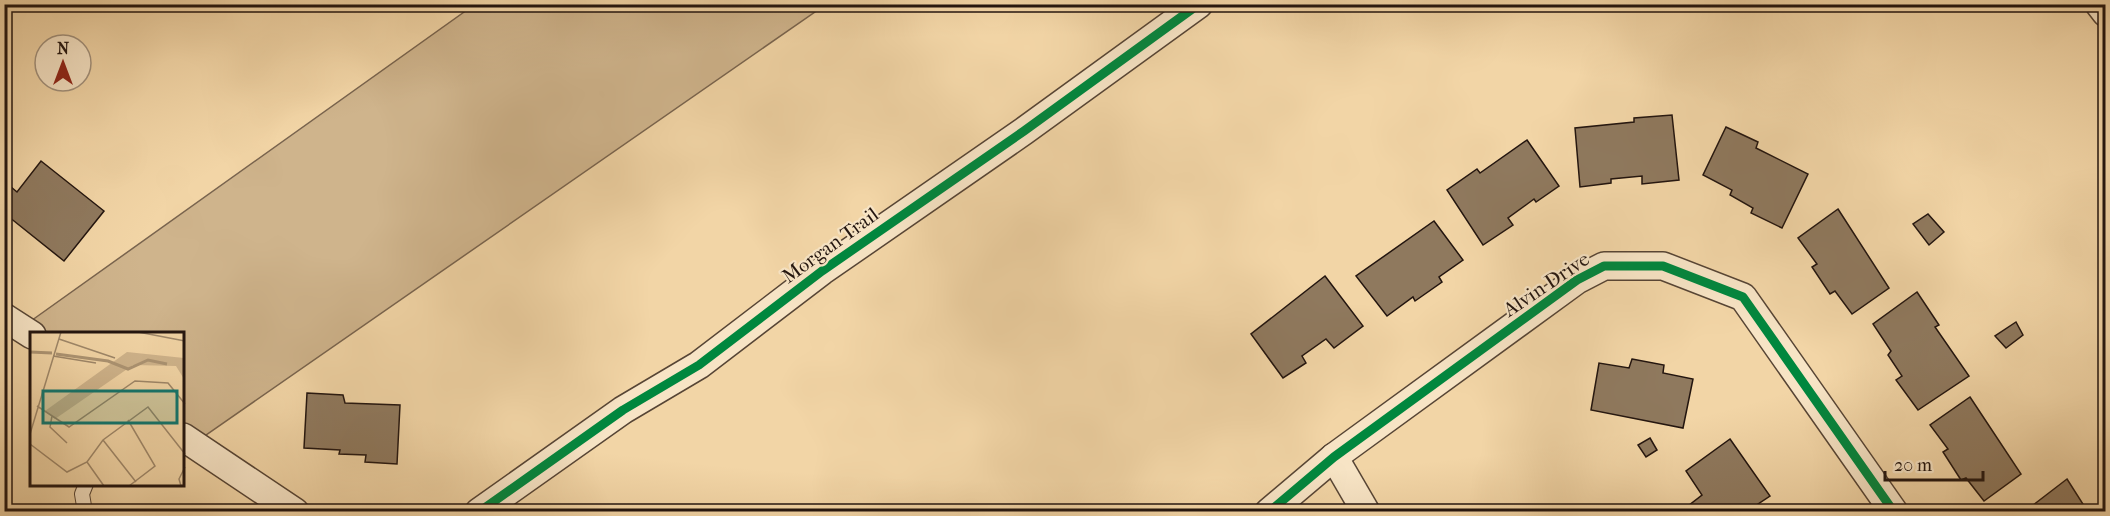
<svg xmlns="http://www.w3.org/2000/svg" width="2110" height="516" viewBox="0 0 2110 516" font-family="'IM FELL French Canon',serif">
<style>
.green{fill:#cfb48c;stroke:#79644e;stroke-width:1.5}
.building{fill:#8f795e;stroke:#23150f;stroke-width:1.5}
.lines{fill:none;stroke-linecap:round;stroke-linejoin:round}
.lane-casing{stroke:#574535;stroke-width:16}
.street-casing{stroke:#574535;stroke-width:30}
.lane{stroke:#f7e4c5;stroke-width:14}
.street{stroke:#f7e4c5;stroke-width:27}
.cycleway-casing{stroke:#f7e4c5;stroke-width:13}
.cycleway{stroke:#00873e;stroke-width:9}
.labels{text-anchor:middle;stroke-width:4.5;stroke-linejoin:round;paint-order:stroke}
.street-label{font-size:20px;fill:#23150f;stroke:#f7e4c5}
.inset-river{fill:none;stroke:#ac9473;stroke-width:3}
.inset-road{fill:none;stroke:#9f886a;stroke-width:1.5}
.view{fill:#0f766e;fill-opacity:0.15;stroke:#0f766e;stroke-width:3}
.inset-edge{fill:none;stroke:#23150f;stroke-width:3}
</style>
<rect width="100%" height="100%" fill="#f2d5a6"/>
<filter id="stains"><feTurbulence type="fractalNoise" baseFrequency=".00333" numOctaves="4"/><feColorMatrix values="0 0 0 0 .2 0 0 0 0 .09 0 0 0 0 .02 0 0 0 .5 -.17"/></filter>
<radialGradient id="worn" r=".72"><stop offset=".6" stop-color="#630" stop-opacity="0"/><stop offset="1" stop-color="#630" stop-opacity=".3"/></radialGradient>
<polygon class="green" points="474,5 825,5 193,444 183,437 183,333 32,333 21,328"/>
<g class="building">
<polygon points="1672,115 1679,180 1642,184 1642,176 1611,179 1611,183 1580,187 1575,128 1634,122 1634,118"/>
<polygon points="1726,127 1758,142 1756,148 1808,174 1782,228 1751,213 1753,208 1730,195 1732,190 1703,175"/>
<polygon points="1527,140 1559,186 1536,202 1534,199 1508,218 1513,225 1483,245 1447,190 1477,169 1480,173"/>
<polygon points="41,161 104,211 64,261 4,213 4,181 17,192"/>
<polygon points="1838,209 1889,288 1852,314 1835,291 1830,294 1812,267 1817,264 1798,238"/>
<polygon points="1928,214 1944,232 1929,245 1913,224"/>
<polygon points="1434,221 1463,260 1439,277 1442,282 1415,301 1413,297 1387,316 1356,276"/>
<polygon points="1325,276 1363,326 1334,348 1326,339 1302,356 1306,363 1283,378 1251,334"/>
<polygon points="1917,292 1939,325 1935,327 1969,376 1918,410 1896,380 1902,376 1888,355 1891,351 1873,324"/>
<polygon points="2016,322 2023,335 2006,348 1995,336"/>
<polygon points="1632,359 1664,365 1663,373 1693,379 1683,428 1591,410 1599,363 1629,368"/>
<polygon points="307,393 343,395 345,403 400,405 397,464 365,462 366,455 339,454 340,450 304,448"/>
<polygon points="1970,397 2021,474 1984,501 1966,478 1961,480 1943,452 1948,449 1930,425"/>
<polygon points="1650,438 1657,450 1646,457 1638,445"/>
<polygon points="1730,439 1770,496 1746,512 1692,512 1688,506 1702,495 1686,471"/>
<polygon points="2067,479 2088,512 2029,512 2028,509"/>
</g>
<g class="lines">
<defs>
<polyline id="lane" points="85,512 82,494 86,484"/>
<g id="street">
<polyline points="2099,4 2106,13"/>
<polyline points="4,317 32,335"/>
<polyline points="183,437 295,512"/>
<polyline points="1334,457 1366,512"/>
<polyline points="479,512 623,410 699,365 822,271 1024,131 1199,4"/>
<polyline points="1269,512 1334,457 1577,280 1604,266 1663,266 1743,297 1894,512"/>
</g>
</defs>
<use href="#lane" class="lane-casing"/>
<use href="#street" class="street-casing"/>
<use href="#lane" class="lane"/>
<use href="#street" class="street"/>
<defs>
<g id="cycleway">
<polyline points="479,512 623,410 699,365 822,271 1024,131 1199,4"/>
<polyline points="1269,512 1334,457 1577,280 1604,266 1663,266 1743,297 1894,512"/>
</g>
</defs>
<use href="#cycleway" class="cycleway-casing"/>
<use href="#cycleway" class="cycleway"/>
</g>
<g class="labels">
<g class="street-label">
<text transform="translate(830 245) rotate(-36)" y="7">Morgan Trail</text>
<text transform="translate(1546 284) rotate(-34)" y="7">Alvin Drive</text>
</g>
</g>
<g transform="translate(30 332)">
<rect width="154" height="154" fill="#f2d5a6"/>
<path d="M97,20l57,6v21l-8,-13 -43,-1 -78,54 -10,-8z" fill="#cfb48c"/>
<path class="inset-river" d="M0,20l22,1M26,22l52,7 20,8 20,-9 19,4"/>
<path class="inset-road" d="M108,0l47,9M29,7l56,19M23,24l43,7M7,74l32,21 66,-46 33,2 17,21M22,84l-2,11 17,16M98,88l27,46 -26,20M0,102l31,-102M73,108l33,42M0,112l37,28 20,-10 16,-22 45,-33 37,47M57,130l17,24M151,154l-2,-7 6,-12"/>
<path class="view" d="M13,59h134v32h-134z"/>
<rect width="154" height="154" class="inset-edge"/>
</g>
<rect width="2110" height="516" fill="none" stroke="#f2d5a6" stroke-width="24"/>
<rect x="6" y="6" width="2098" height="504" fill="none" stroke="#23150f" stroke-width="3"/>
<rect x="12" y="12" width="2086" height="492" fill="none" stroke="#23150f" stroke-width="1.5"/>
<g transform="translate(63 63)"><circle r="28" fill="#f7e4c5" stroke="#a2917c" stroke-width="1.5"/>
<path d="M0-4.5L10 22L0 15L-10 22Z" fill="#8f2418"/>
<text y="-9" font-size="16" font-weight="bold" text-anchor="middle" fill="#23150f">N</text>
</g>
<path d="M1885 471v9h98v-9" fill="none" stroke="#23150f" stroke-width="3"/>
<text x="1894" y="471" font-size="18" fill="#23150f" stroke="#f7e4c5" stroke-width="4.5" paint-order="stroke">20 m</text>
<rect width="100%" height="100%" filter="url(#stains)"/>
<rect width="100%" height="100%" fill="url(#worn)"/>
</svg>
